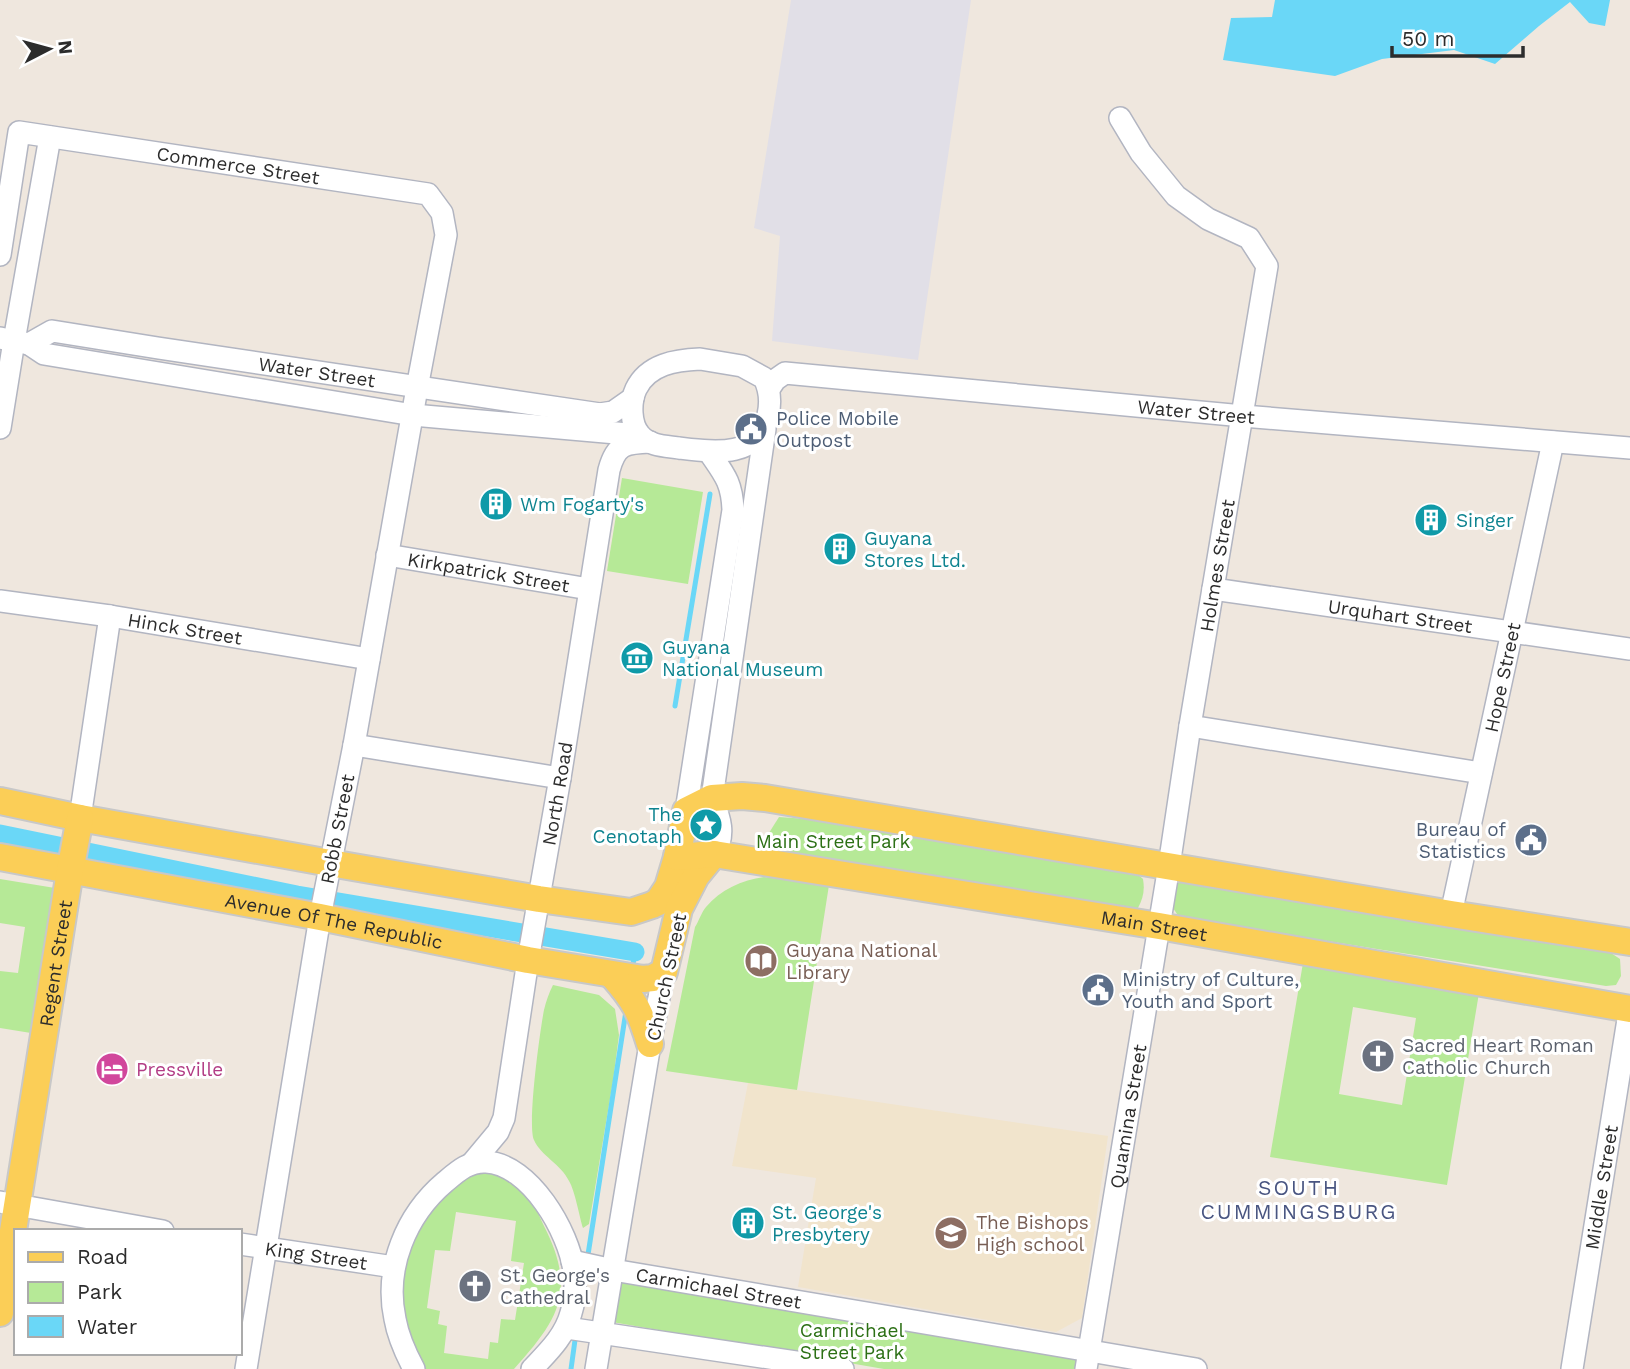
<svg xmlns="http://www.w3.org/2000/svg" width="1630" height="1369" viewBox="0 0 1630 1369" font-family="'Work Sans',sans-serif">
<style>
.industrial{fill:#e1dfe7}
.education{fill:#f1e4cc}
.green{fill:#b6e997;fill-rule:evenodd}
.water{fill:#6ad7f7}
.lines{fill:none;stroke-linecap:round;stroke-linejoin:round}
.stream{stroke:#6ad7f7;stroke-width:5}
.canal{stroke:#6ad7f7;stroke-width:19}
.minor-casing{stroke:#b2b5c1;stroke-width:24}
.major-casing{stroke:#c8c8c8;stroke-width:30}
.minor{stroke:#fff;stroke-width:21}
.major{stroke:#fbce57;stroke-width:26}
.labels{text-anchor:middle;stroke-width:6;stroke-linejoin:round;paint-order:stroke}
.street-label{font-size:19px;fill:#2c2c2c;stroke:#fff}
.service-label{font-size:19px;fill:#4e5e75;stroke:#fff;text-anchor:start}
.culture-label{font-size:19px;fill:#0d838f;stroke:#fff;text-anchor:start}
.park-label{font-size:19px;fill:#2c7015;stroke:#fff}
.education-label{font-size:19px;fill:#785e54;stroke:#fff;text-anchor:start}
.worship-label{font-size:19px;fill:#5b616d;stroke:#fff;text-anchor:start}
.hotel-label{font-size:19px;fill:#b23c85;stroke:#fff;text-anchor:start}
.neighbourhood-label{font-size:21px;letter-spacing:2px;fill:#495581;stroke:#fff}
</style>
<rect width="100%" height="100%" fill="#efe7de"/>
<polygon class="industrial" points="791,0 971,0 918,360 772,341 780,236 754,228"/>
<polygon class="education" points="748,1083 1108,1136 1082,1318 1056,1332 798,1287 816,1178 732,1166"/>
<g class="green">
<polygon points="622,478 703,492 688,584 607,571"/>
<path d="M779,817l55,4 301,51 8,7c2,12 0,19 -5,29l-15,-1 -341,-54 -11,-5 -4,-12z"/>
<path d="M764,877l65,8 -32,205 -131,-19 29,-144c4,-6 6,-14 11,-20 14,-17 36,-27 58,-30z"/>
<polygon points="0,879 55,888 31,1033 0,1028 0,971 18,973 25,927 0,923"/>
<polygon points="1184,881 1611,953 1620,959 1621,976 1616,985 1606,986 1179,917 1173,908 1172,889 1176,883"/>
<path d="M1303,963l176,30 -32,192 -177,-28zM1353,1007l63,11 -14,87 -63,-11z"/>
<path d="M553,985l46,10 16,14 4,26 -6,46 -24,143 -6,4c-4,-13 -8,-37 -14,-47 -8,-17 -28,-25 -35,-41 -7,-15 6,-110 10,-130 2,-9 5,-17 9,-25z"/>
<path d="M496,1171c7,5 16,9 23,14 12,9 19,28 25,41 33,65 15,93 -30,143h-92l-18,-41 -3,-52 8,-29 11,-26 37,-41 20,-8zM456,1212l60,9 -5,40 13,2 -9,57 -14,-1 -3,24 -8,-1 -2,17 -44,-6 3,-27 -9,-2 2,-13 -13,-3 8,-58 15,1z"/>
<polygon points="620,1278 1079,1357 1077,1369 884,1369 612,1322"/>
</g>
<polygon class="water" points="1275,0 1610,0 1605,26 1589,23 1570,2 1539,26 1495,64 1454,50 1382,59 1335,76 1223,60 1231,18 1272,17"/>
<g class="lines">
<g class="stream">
<polyline points="675,706 710,494"/>
<polyline points="632,970 635,952"/>
<polyline points="587,1261 626,1011"/>
<polyline points="571,1369 576,1333"/>
</g>
<polyline class="canal" points="0,834 297,895 635,952"/>
<defs>
<g id="minor">
<path id="s1" d="M0,255l19,-123 409,62 14,19 4,22 -29,153 -63,357 -34,172 -74,452"/>
<path id="s2" d="M0,338l29,6 23,-13 106,17 442,66 13,-2 20,-14"/>
<polyline points="29,344 44,354 413,415 639,435"/>
<path d="M700,359l42,7 22,12c6,12 7,24 4,37 -8,44 -55,37 -89,33 -13,-2 -30,-2 -39,-13 -10,-11 -10,-33 -4,-46 12,-25 40,-29 64,-30z"/>
<path id="s3" d="M769,389l6,-9 10,-7 458,43 387,32"/>
<polyline points="0,428 14,341 50,137"/>
<path id="s4" d="M387,555l202,34"/>
<path id="s5" d="M1213,589l417,60"/>
<path id="s6" d="M0,601l110,15 259,43"/>
<polyline points="1190,726 1481,773"/>
<polyline points="354,745 560,778"/>
<path d="M686,811l47,-301c-1,-28 -9,-36 -24,-58"/>
<polyline points="80,818 110,616"/>
<path d="M714,854c12,-19 6,-36 -2,-56l53,-369"/>
<path id="s7" d="M1451,914l102,-472"/>
<path id="s8" d="M473,1162l25,-30 6,-14 24,-158 32,-182 49,-308c7,-26 16,-27 41,-28"/>
<polyline points="0,1202 163,1231"/>
<path id="s9" d="M240,1244l154,23"/>
<path id="s10" d="M572,1261l41,9 583,99"/>
<polyline points="567,1328 843,1369"/>
<path d="M414,1369c-8,-15 -16,-33 -19,-50 -11,-51 11,-104 50,-137 13,-11 24,-21 41,-20 44,2 83,70 88,109 2,14 1,29 -3,42 -6,23 -23,39 -39,56"/>
<polyline points="596,1369 650,1044 664,972"/>
<path id="s11" d="M1086,1369l83,-503 21,-140 77,-460 -18,-28 -41,-19 -32,-23 -35,-43 -21,-35"/>
<path id="s12" d="M1572,1369l58,-362"/>
</g>
<g id="major">
<polyline points="0,801 80,818 330,863 539,899 631,912 652,905 658,902 668,887 677,857 686,811 712,798 742,796 765,798 1451,914 1630,942"/>
<path id="s13" d="M0,857l320,60 208,43 115,19 10,-1 11,-6 15,-63 17,-33 18,-22"/>
<path id="s14" d="M677,857l37,-3 445,72 471,83"/>
<path d="M612,975c23,26 28,36 38,69"/>
<path id="s15" d="M0,1313l70,-442 10,-53"/>
</g>
</defs>
<use href="#minor" class="minor-casing"/>
<use href="#major" class="major-casing"/>
<use href="#minor" class="minor"/>
<use href="#major" class="major"/>
</g>
<defs>
<symbol id="civic-disc" viewBox="-11 -11 22 22"><circle r="9.5" fill="#5c6f8a" stroke="#fff"/><path d="M-.6-6.5H3V-4.5H.6V-3L4-1V1h2V6H-6V1h2V-1L-.6-3ZM-1.2 2.5V6h2.4V2.5Z" fill="#fff"/></symbol>
<symbol id="building-disc" viewBox="-11 -11 22 22"><circle r="9.5" fill="#0f9aa8" stroke="#fff"/><path d="M-4-6H4V6H1V3H-1V6H-4ZM-2.5-4.3h1.7v1.8h-1.7ZM.8-4.3h1.7v1.8H.8ZM-2.5-1h1.7V.8h-1.7ZM.8-1h1.7V.8H.8Z" fill="#fff"/></symbol>
<symbol id="museum-disc" viewBox="-11 -11 22 22"><circle r="9.5" fill="#0f9aa8" stroke="#fff"/><path d="M0-6L6-3V-2H-6V-3ZM-5-1h2V3h-2ZM-1-1h2V3h-2ZM3-1h2V3H3ZM-6 4H6V6H-6Z" fill="#fff"/></symbol>
<symbol id="sight-disc" viewBox="-11 -11 22 22"><circle r="9.5" fill="#0f9aa8" stroke="#fff"/><path d="M0-6L1.8-2.2L6-1.7L2.9 1.2L3.7 5.4L0 3.3L-3.7 5.4L-2.9 1.2L-6-1.7L-1.8-2.2Z" fill="#fff"/></symbol>
<symbol id="library-disc" viewBox="-11 -11 22 22"><circle r="9.5" fill="#8d6e63" stroke="#fff"/><path d="M-6-4Q-3-5.5-.7-3.5V5Q-3 3-6 4ZM6-4Q3-5.5 .7-3.5V5Q3 3 6 4Z" fill="#fff"/></symbol>
<symbol id="church-disc" viewBox="-11 -11 22 22"><circle r="9.5" fill="#6b7280" stroke="#fff"/><path d="M-1.2-6h2.4v3.5h3.3v2.4h-3.3V6h-2.4V-.1h-3.3v-2.4h3.3Z" fill="#fff"/></symbol>
<symbol id="hotel-disc" viewBox="-11 -11 22 22"><circle r="9.5" fill="#d1479c" stroke="#fff"/><path d="M-6-4.5h1.5V1H6V5H4.5V3h-9V5H-6ZM-4 0a1.8 1.8 0 1 1 3.6 0ZM.5 0V-2.5h3Q6-2.5 6 0Z" fill="#fff"/></symbol>
<symbol id="school-disc" viewBox="-11 -11 22 22"><circle r="9.5" fill="#8d6e63" stroke="#fff"/><path d="M0-5L7-2L0 1L-7-2ZM-4 1L0 2.5L4 1V4Q0 6-4 4Z" fill="#fff"/></symbol>
</defs>
<g fill-rule="evenodd">
<use href="#civic-disc" x="732" y="410" width="38" height="38"/>
<use href="#building-disc" x="477" y="485" width="38" height="38"/>
<use href="#building-disc" x="1412" y="501" width="38" height="38"/>
<use href="#building-disc" x="821" y="530" width="38" height="38"/>
<use href="#museum-disc" x="618" y="639" width="38" height="38"/>
<use href="#sight-disc" x="687" y="806" width="38" height="38"/>
<use href="#civic-disc" x="1512" y="821" width="38" height="38"/>
<use href="#library-disc" x="742" y="942" width="38" height="38"/>
<use href="#civic-disc" x="1079" y="971" width="38" height="38"/>
<use href="#church-disc" x="1359" y="1037" width="38" height="38"/>
<use href="#hotel-disc" x="93" y="1050" width="38" height="38"/>
<use href="#building-disc" x="729" y="1204" width="38" height="38"/>
<use href="#school-disc" x="932" y="1214" width="38" height="38"/>
<use href="#church-disc" x="456" y="1267" width="38" height="38"/>
</g>
<g class="labels">
<g class="street-label">
<text dy="7" stroke="none"><textPath href="#s1" startOffset="346">Commerce Street</textPath></text>
<text dy="7" stroke="none"><textPath href="#s2" startOffset="324">Water Street</textPath></text>
<text dy="7" stroke="none"><textPath href="#s3" startOffset="436">Water Street</textPath></text>
<text dy="7" stroke="none"><textPath href="#s11" startOffset="814">Holmes Street</textPath></text>
<text dy="7" stroke="none"><textPath href="#s4" startOffset="103">Kirkpatrick Street</textPath></text>
<text dy="7" stroke="none"><textPath href="#s5" startOffset="189">Urquhart Street</textPath></text>
<text dy="7" stroke="none"><textPath href="#s6" startOffset="187">Hinck Street</textPath></text>
<text dy="7" stroke="none"><textPath href="#s7" startOffset="242">Hope Street</textPath></text>
<text dy="7" stroke="none"><textPath href="#s8" startOffset="383">North Road</textPath></text>
<text transform="translate(337 829) rotate(-79)" y="7">Robb Street</text>
<text dy="7" stroke="none"><textPath href="#s13" startOffset="340">Avenue Of The Republic</textPath></text>
<text dy="7" stroke="none"><textPath href="#s14" startOffset="483">Main Street</textPath></text>
<text dy="7" stroke="none"><textPath href="#s15" startOffset="354">Regent Street</textPath></text>
<text transform="translate(666 977) rotate(-78)" y="7">Church Street</text>
<text dy="7" stroke="none"><textPath href="#s11" startOffset="256">Quamina Street</textPath></text>
<text dy="7" stroke="none"><textPath href="#s12" startOffset="184">Middle Street</textPath></text>
<text dy="7" stroke="none"><textPath href="#s9" startOffset="77">King Street</textPath></text>
<text dy="7" stroke="none"><textPath href="#s10" startOffset="149">Carmichael Street</textPath></text>
</g>
<g class="service-label">
<text x="776" y="425">Police Mobile<tspan x="776" dy="22">Outpost</tspan></text>
<text x="1506" y="836" text-anchor="end">Bureau of<tspan x="1506" dy="22">Statistics</tspan></text>
<text x="1122" y="986">Ministry of Culture,<tspan x="1122" dy="22">Youth and Sport</tspan></text>
</g>
<g class="culture-label">
<text x="520" y="511">Wm Fogarty's</text>
<text x="1456" y="527">Singer</text>
<text x="864" y="545">Guyana<tspan x="864" dy="22">Stores Ltd.</tspan></text>
<text x="662" y="654">Guyana<tspan x="662" dy="22">National Museum</tspan></text>
<text x="682" y="821" text-anchor="end">The<tspan x="682" dy="22">Cenotaph</tspan></text>
<text x="772" y="1219">St. George's<tspan x="772" dy="22">Presbytery</tspan></text>
</g>
<g class="park-label">
<text x="833" y="848">Main Street Park</text>
<text x="852" y="1337">Carmichael<tspan x="852" dy="22">Street Park</tspan></text>
</g>
<g class="education-label">
<text x="786" y="957">Guyana National<tspan x="786" dy="22">Library</tspan></text>
<text x="976" y="1229">The Bishops<tspan x="976" dy="22">High school</tspan></text>
</g>
<g class="worship-label">
<text x="1402" y="1052">Sacred Heart Roman<tspan x="1402" dy="22">Catholic Church</tspan></text>
<text x="500" y="1282">St. George's<tspan x="500" dy="22">Cathedral</tspan></text>
</g>
<g class="hotel-label">
<text x="136" y="1076">Pressville</text>
</g>
<g class="neighbourhood-label">
<text x="1299" y="1195">SOUTH<tspan x="1299" dy="24">CUMMINGSBURG</tspan></text>
</g>
</g>
<rect x="14" y="1229" width="228" height="126" fill="#ffffff" stroke="#ababab" stroke-width="2"/>
<rect x="28" y="1252" width="35" height="10" fill="#fbce57" stroke="#ababab" stroke-width="2"/>
<text x="77" y="1264" font-size="21" fill="#2c2c2c">Road</text>
<rect x="28" y="1282" width="35" height="21" fill="#b6e997" stroke="#ababab" stroke-width="2"/>
<text x="77" y="1299" font-size="21" fill="#2c2c2c">Park</text>
<rect x="28" y="1316" width="35" height="21" fill="#6ad7f7" stroke="#ababab" stroke-width="2"/>
<text x="77" y="1334" font-size="21" fill="#2c2c2c">Water</text>
<g transform="translate(49 49) rotate(84)" stroke="#ffffff" stroke-width="5" paint-order="stroke">
<path d="M0-5L12 26L0 18L-12 26Z" fill="#2c2c2c"/>
<text y="-10" font-size="19" font-weight="bold" text-anchor="middle" fill="#2c2c2c">N</text>
</g>
<path d="M1392 46v10h131v-10" fill="none" stroke="#2c2c2c" stroke-width="3.5"/>
<text x="1402" y="46" font-size="21" fill="#2c2c2c" stroke="#ffffff" stroke-width="5" paint-order="stroke">50 m</text>
</svg>
